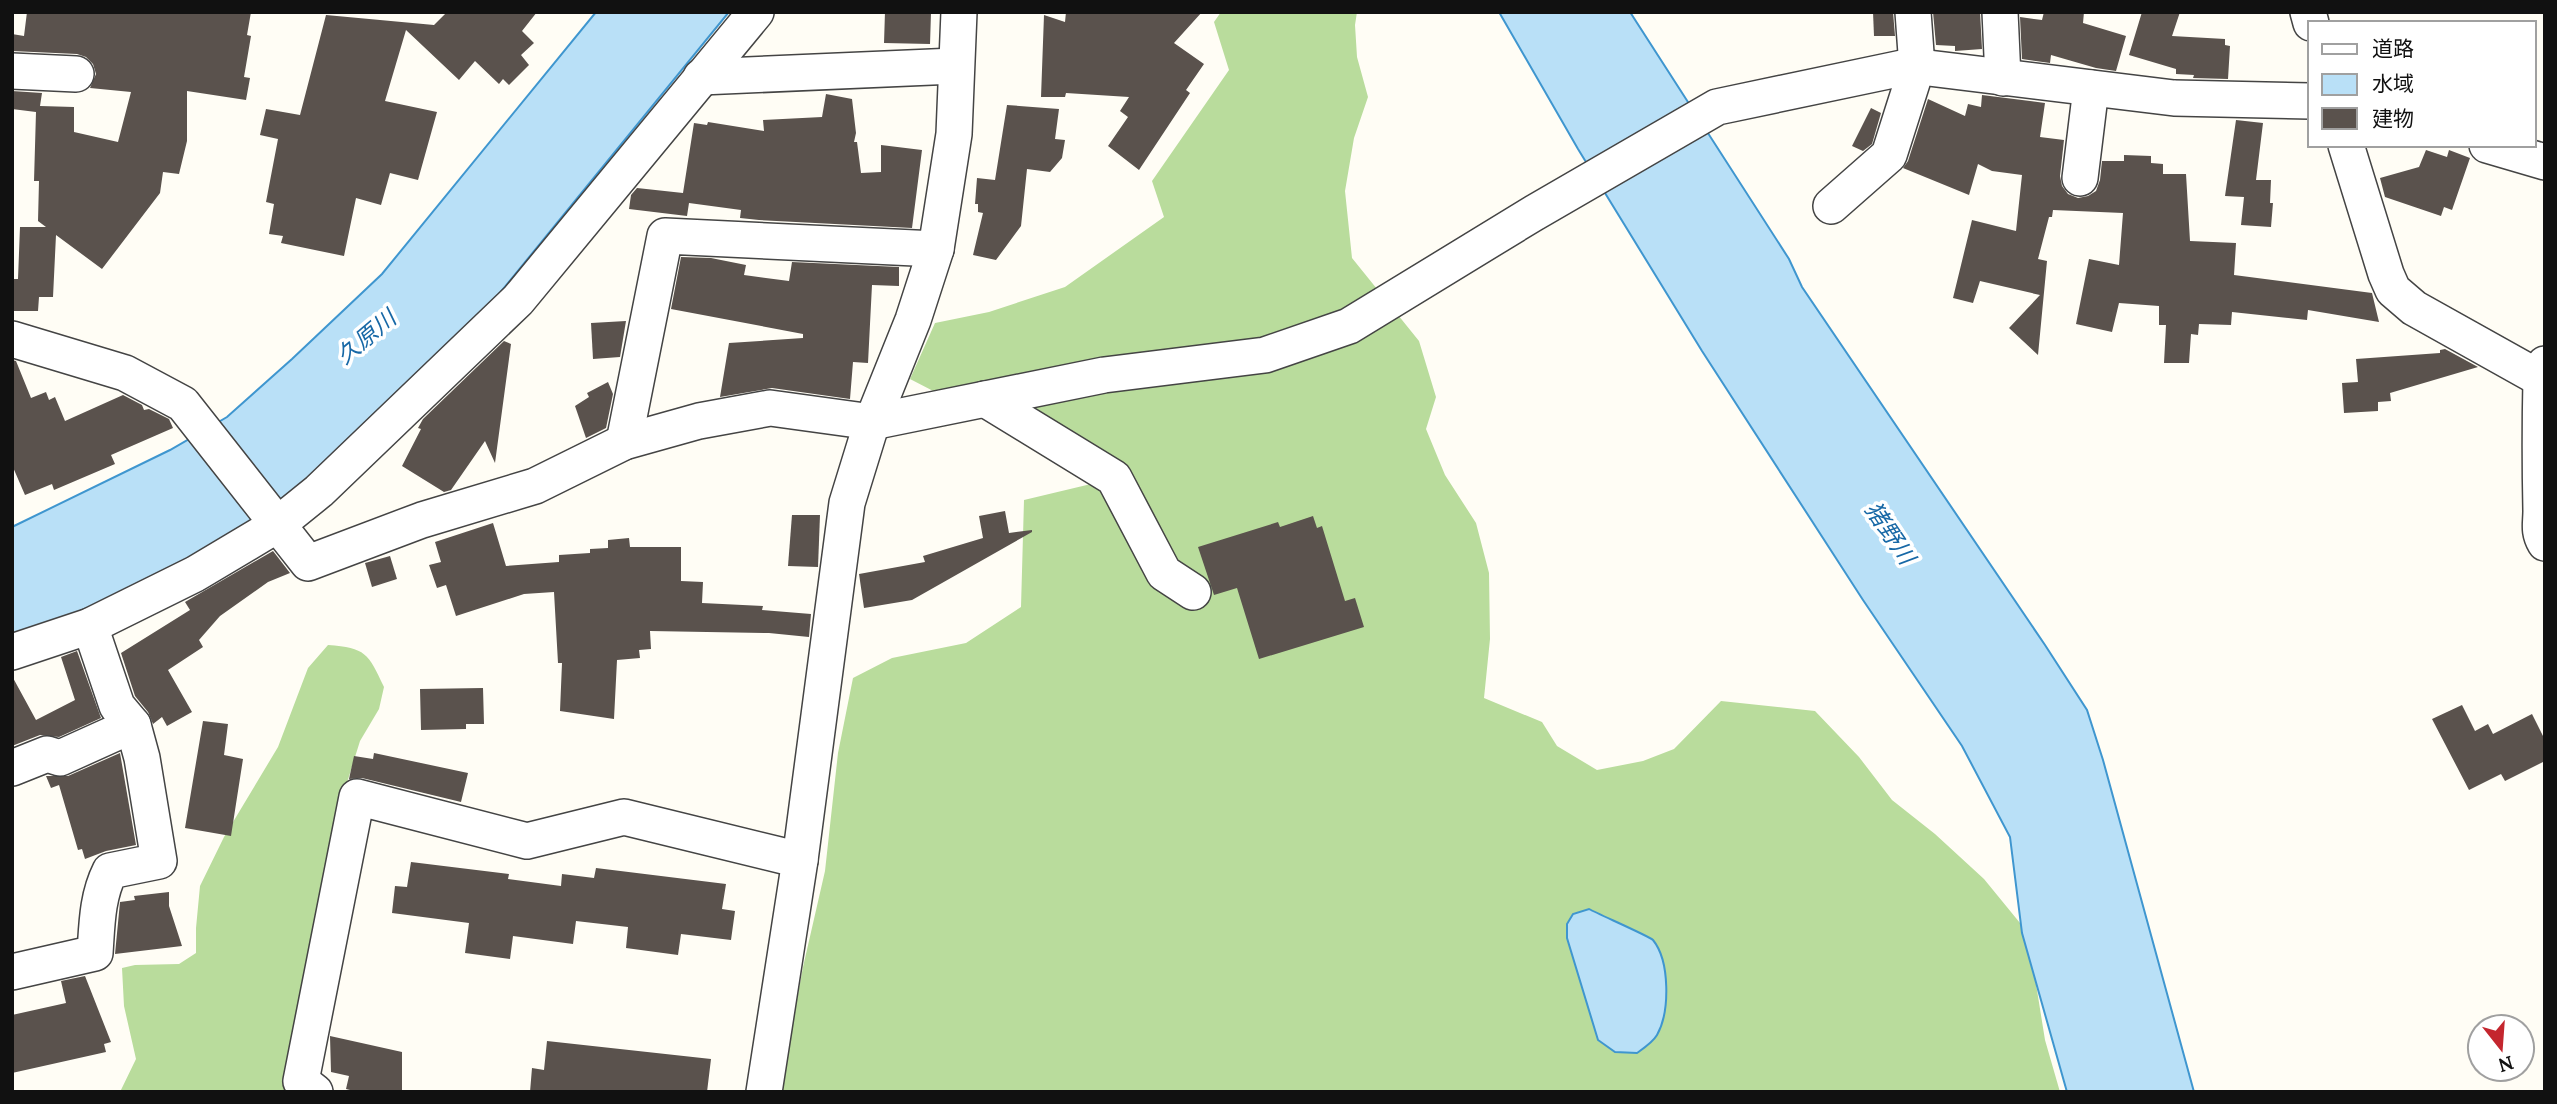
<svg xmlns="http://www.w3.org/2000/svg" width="2557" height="1104" viewBox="0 0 2557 1104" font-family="Lora,'Noto Sans JP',serif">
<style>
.forest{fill:#b9dc9c}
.water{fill:#b9e0f7;stroke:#3f96cf;stroke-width:2}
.building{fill:#5a524d}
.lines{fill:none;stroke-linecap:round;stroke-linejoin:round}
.minor-casing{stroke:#444;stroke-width:38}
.minor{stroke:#fff;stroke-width:35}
.labels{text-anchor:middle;stroke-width:7;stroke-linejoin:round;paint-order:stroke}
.water-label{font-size:23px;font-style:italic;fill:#1768a6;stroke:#fff}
</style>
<rect width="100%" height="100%" fill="#fffdf5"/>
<g class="forest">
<polygon points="1221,12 1357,12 1355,25 1357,57 1368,97 1354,138 1345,191 1352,258 1419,341 1436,397 1426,429 1445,475 1476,523 1489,573 1490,639 1484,698 1542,722 1557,746 1597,770 1643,761 1674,749 1721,701 1815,711 1859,757 1892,800 1935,834 1984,879 2020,923 2036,984 2045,1040 2060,1092 780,1092 803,967 825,871 838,753 853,678 892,658 966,643 1021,607 1024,500 1091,484 999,425 910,379 935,323 989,312 1065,287 1164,217 1152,181 1229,70 1214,22"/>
<path d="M328,645c38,3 40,8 56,42l-5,22 -19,32 -29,93 -36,258h-175l16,-33 -12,-53 -2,-38 13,-3 44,-1 17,-11v-25l4,-42 24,-49 54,-90 30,-79z"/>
</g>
<g class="water">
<polygon points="596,12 729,12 464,337 302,494 183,571 12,639 12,527 170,450 227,417 292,359 382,274"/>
<polygon points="1499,12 1630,12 1789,259 1802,287 2045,645 2087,710 2103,760 2194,1092 2067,1092 2022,933 2010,837 1962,746 1863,600 1702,351 1578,149"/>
<path d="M1589,909c9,5 60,27 64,31 17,21 17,72 4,95 -4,7 -13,13 -20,18l-22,-1 -17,-12 -31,-102v-14l6,-10z"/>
</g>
<g class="building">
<polygon points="27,12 251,12 247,35 251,36 244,77 250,78 246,100 187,91 187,141 179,174 163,172 160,193 102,269 56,235 53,297 39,297 38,311 12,311 12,279 18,279 20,227 46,227 38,221 39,181 34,181 36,112 12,109 12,91 42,93 40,106 74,107 74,132 118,142 131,92 90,88 96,74 93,64 86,57 77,54 12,51 12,34 24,36"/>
<polygon points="447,12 537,12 522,31 534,43 521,55 529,65 509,85 503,79 499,84 475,61 459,80 406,30 385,101 437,112 418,180 390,173 381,205 356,198 344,256 281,243 283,236 269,234 274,204 266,202 278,139 260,135 266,109 300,115 326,15 434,25"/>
<polygon points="885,12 931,12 930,44 884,43"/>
<polygon points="1066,12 1202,12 1174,43 1204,64 1186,90 1190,93 1139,170 1108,146 1128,117 1120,111 1129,97 1066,93 1065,97 1041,97 1044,15 1065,22"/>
<polygon points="1873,12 1893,12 1895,36 1874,36"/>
<polygon points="1933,12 1980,12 1982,49 1955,51 1955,46 1936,45"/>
<polygon points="2044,12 2084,12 2083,23 2126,36 2116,71 2096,68 2051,55 2050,63 2022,59 2020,17 2042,20"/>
<polygon points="2142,12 2180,12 2172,36 2225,39 2225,45 2230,46 2228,79 2193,78 2194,75 2176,74 2176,69 2129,55"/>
<polygon points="826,94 852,99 856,133 854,142 857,142 861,173 881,172 881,145 922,150 912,228 759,220 740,218 741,210 689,203 687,216 629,209 631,195 637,188 683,193 694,123 707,125 708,122 764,131 763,120 822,117"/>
<polygon points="1982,95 2045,103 2040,137 2064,140 2060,176 2062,186 2068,194 2078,198 2088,196 2096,191 2100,180 2102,161 2124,161 2124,155 2151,156 2151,163 2163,164 2163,174 2186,174 2190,241 2236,243 2234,275 2372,293 2379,322 2308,310 2307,320 2232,312 2231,325 2199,324 2198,335 2191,334 2189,363 2164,363 2166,325 2159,325 2159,306 2119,303 2112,332 2076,324 2089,259 2119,265 2123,213 2053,210 2052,217 2049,217 2038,259 2047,261 2038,355 2009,328 2040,295 1980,281 1973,303 1953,298 1972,220 2016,231 2022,175 1992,171 1978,164 1969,195 1903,168 1908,161 1928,99 1965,116 1968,104 1981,107"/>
<polygon points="1007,105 1059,109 1055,139 1065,140 1062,158 1050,172 1027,169 1021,226 996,260 973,255 983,213 978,212 978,204 975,204 977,178 995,180"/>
<polygon points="1871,108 1881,113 1872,144 1863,151 1852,146"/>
<polygon points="2236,120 2263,123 2256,180 2271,180 2270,203 2273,203 2271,227 2241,225 2244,197 2225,196"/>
<polygon points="2426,150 2447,157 2449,150 2470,158 2452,210 2444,207 2441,216 2385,197 2380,178 2419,167"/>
<polygon points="681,257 711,258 746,265 744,275 789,281 792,262 899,267 899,286 872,285 868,363 853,362 850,399 772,388 720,397 729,343 803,338 803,334 671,309"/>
<polygon points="626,321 620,357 593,359 591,323"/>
<polygon points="504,341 511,344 495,463 485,441 451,490 444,492 402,466 421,429 418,428 423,419"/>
<polygon points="2445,349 2478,367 2390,393 2391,401 2378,402 2378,411 2344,413 2342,383 2358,382 2356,359 2440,353 2440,350"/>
<polygon points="12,360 16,361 31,398 46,392 49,400 55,397 65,421 123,395 142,405 144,410 149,409 169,419 173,428 111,455 115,464 54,490 52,484 25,495 12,465"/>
<polygon points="608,382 613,394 606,428 586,438 575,406 589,397 587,393"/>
<polygon points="1005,511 1009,533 1032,530 1032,532 912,600 864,608 859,574 925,562 923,556 983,538 979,516"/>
<polygon points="792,515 820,515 818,567 788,566"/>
<polygon points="1313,516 1317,528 1322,526 1345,601 1355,598 1364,627 1259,659 1237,588 1214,595 1198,547 1278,522 1280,527"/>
<polygon points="493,523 506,566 559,562 559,555 590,553 590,549 608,548 608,540 629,538 630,547 681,547 681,581 703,582 702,603 763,606 762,610 811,614 809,637 769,633 650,631 651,649 639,650 640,658 617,660 614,719 560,711 562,663 558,663 554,592 524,594 456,616 446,585 437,588 429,565 441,562 435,542"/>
<polygon points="273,551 290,573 268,582 220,616 199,640 203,647 168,670 192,712 167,726 162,717 153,724 148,712 135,696 121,653 190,610 185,602"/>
<polygon points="390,556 397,579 372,587 365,563"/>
<polygon points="77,651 101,718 59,737 40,735 12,746 12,676 36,720 75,700 61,657"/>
<polygon points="483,688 484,724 466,724 466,729 421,730 420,689"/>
<polygon points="2462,705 2475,731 2488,724 2493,734 2532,714 2545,740 2545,761 2505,781 2501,774 2469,790 2432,719"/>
<polygon points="203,721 228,724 224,755 243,759 231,836 185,828"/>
<polygon points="120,753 136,845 106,851 85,859 82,849 78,850 59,785 51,788 46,776 68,776"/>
<polygon points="374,753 468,773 461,802 362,778 349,779 354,756 373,759"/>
<polygon points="411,862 509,874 508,879 561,886 562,874 594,878 596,868 726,884 722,909 735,911 731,940 681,934 678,955 626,948 628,927 576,921 573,944 513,936 510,959 465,953 469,923 392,913 395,886 407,887"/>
<polygon points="169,892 169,906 182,946 115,954 120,902 135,900 134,896"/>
<polygon points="85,976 111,1042 104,1044 106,1052 12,1073 12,1015 66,1003 61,981"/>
<polygon points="330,1036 402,1052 402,1092 358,1092 346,1089 349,1076 331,1072"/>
<polygon points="547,1041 711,1059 707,1092 530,1092 532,1068 544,1070"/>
</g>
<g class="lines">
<defs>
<g id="minor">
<polyline points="2000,12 2003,78"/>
<polyline points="2308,12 2311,23"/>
<polyline points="12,71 76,74"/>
<polyline points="701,77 955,66"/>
<polyline points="2346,145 2386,274 2393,290 2414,308 2541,379"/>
<polyline points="2487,145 2545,162"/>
<polyline points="2080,178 2091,88"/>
<polyline points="1831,206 1889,155 1917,67 1913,12"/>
<polyline points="12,339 125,373 183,404 308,563 422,520 535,486 624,442 699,421 770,408 872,422 1104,375 1265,355 1349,326 1534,213 1717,107 1912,66 2174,98 2310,101"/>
<path d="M2545,364l-4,15c-1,44 -1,88 0,132 0,13 -3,20 4,32"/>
<polyline points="985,399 1114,478 1164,573 1193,592"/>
<polyline points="624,442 665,236 936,249"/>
<polyline points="12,652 90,626 195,574 277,525 319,491 518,300 756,12"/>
<polyline points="12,768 47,754 60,758 133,725"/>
<path d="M12,972l83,-19c2,-29 2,-56 15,-82l49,-10 -17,-103 -9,-33 -16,-19 -27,-80"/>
<polyline points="315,1092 301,1081 357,797 527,841 624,817 800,860"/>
<polyline points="764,1092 800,860 847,503 872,422 913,320 936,249 954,134 959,12"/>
</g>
</defs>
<use href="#minor" class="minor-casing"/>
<use href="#minor" class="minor"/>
</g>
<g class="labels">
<g class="water-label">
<text transform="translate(366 337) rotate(-40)" y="8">久原川</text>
<text transform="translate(1890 533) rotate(56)" y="8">猪野川</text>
</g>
</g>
<rect width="2557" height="1104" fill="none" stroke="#111111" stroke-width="28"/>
<rect x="2308" y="21" width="228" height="126" fill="#ffffff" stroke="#a0a0a0" stroke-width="2"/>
<rect x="2322" y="44" width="35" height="10" fill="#ffffff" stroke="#a0a0a0" stroke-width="2"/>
<text x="2372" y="56" font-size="21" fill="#111111">道路</text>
<rect x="2322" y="74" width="35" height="21" fill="#b9e0f7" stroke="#a0a0a0" stroke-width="2"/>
<text x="2372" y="91" font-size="21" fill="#111111">水域</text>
<rect x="2322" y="108" width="35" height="21" fill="#5a524d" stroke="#a0a0a0" stroke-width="2"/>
<text x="2372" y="126" font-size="21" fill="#111111">建物</text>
<g transform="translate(2501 1048) rotate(163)"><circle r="33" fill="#ffffff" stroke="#a0a0a0" stroke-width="2"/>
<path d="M0-5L12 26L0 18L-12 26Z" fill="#c4262e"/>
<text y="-10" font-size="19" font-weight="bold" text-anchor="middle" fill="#111111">N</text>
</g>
</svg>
